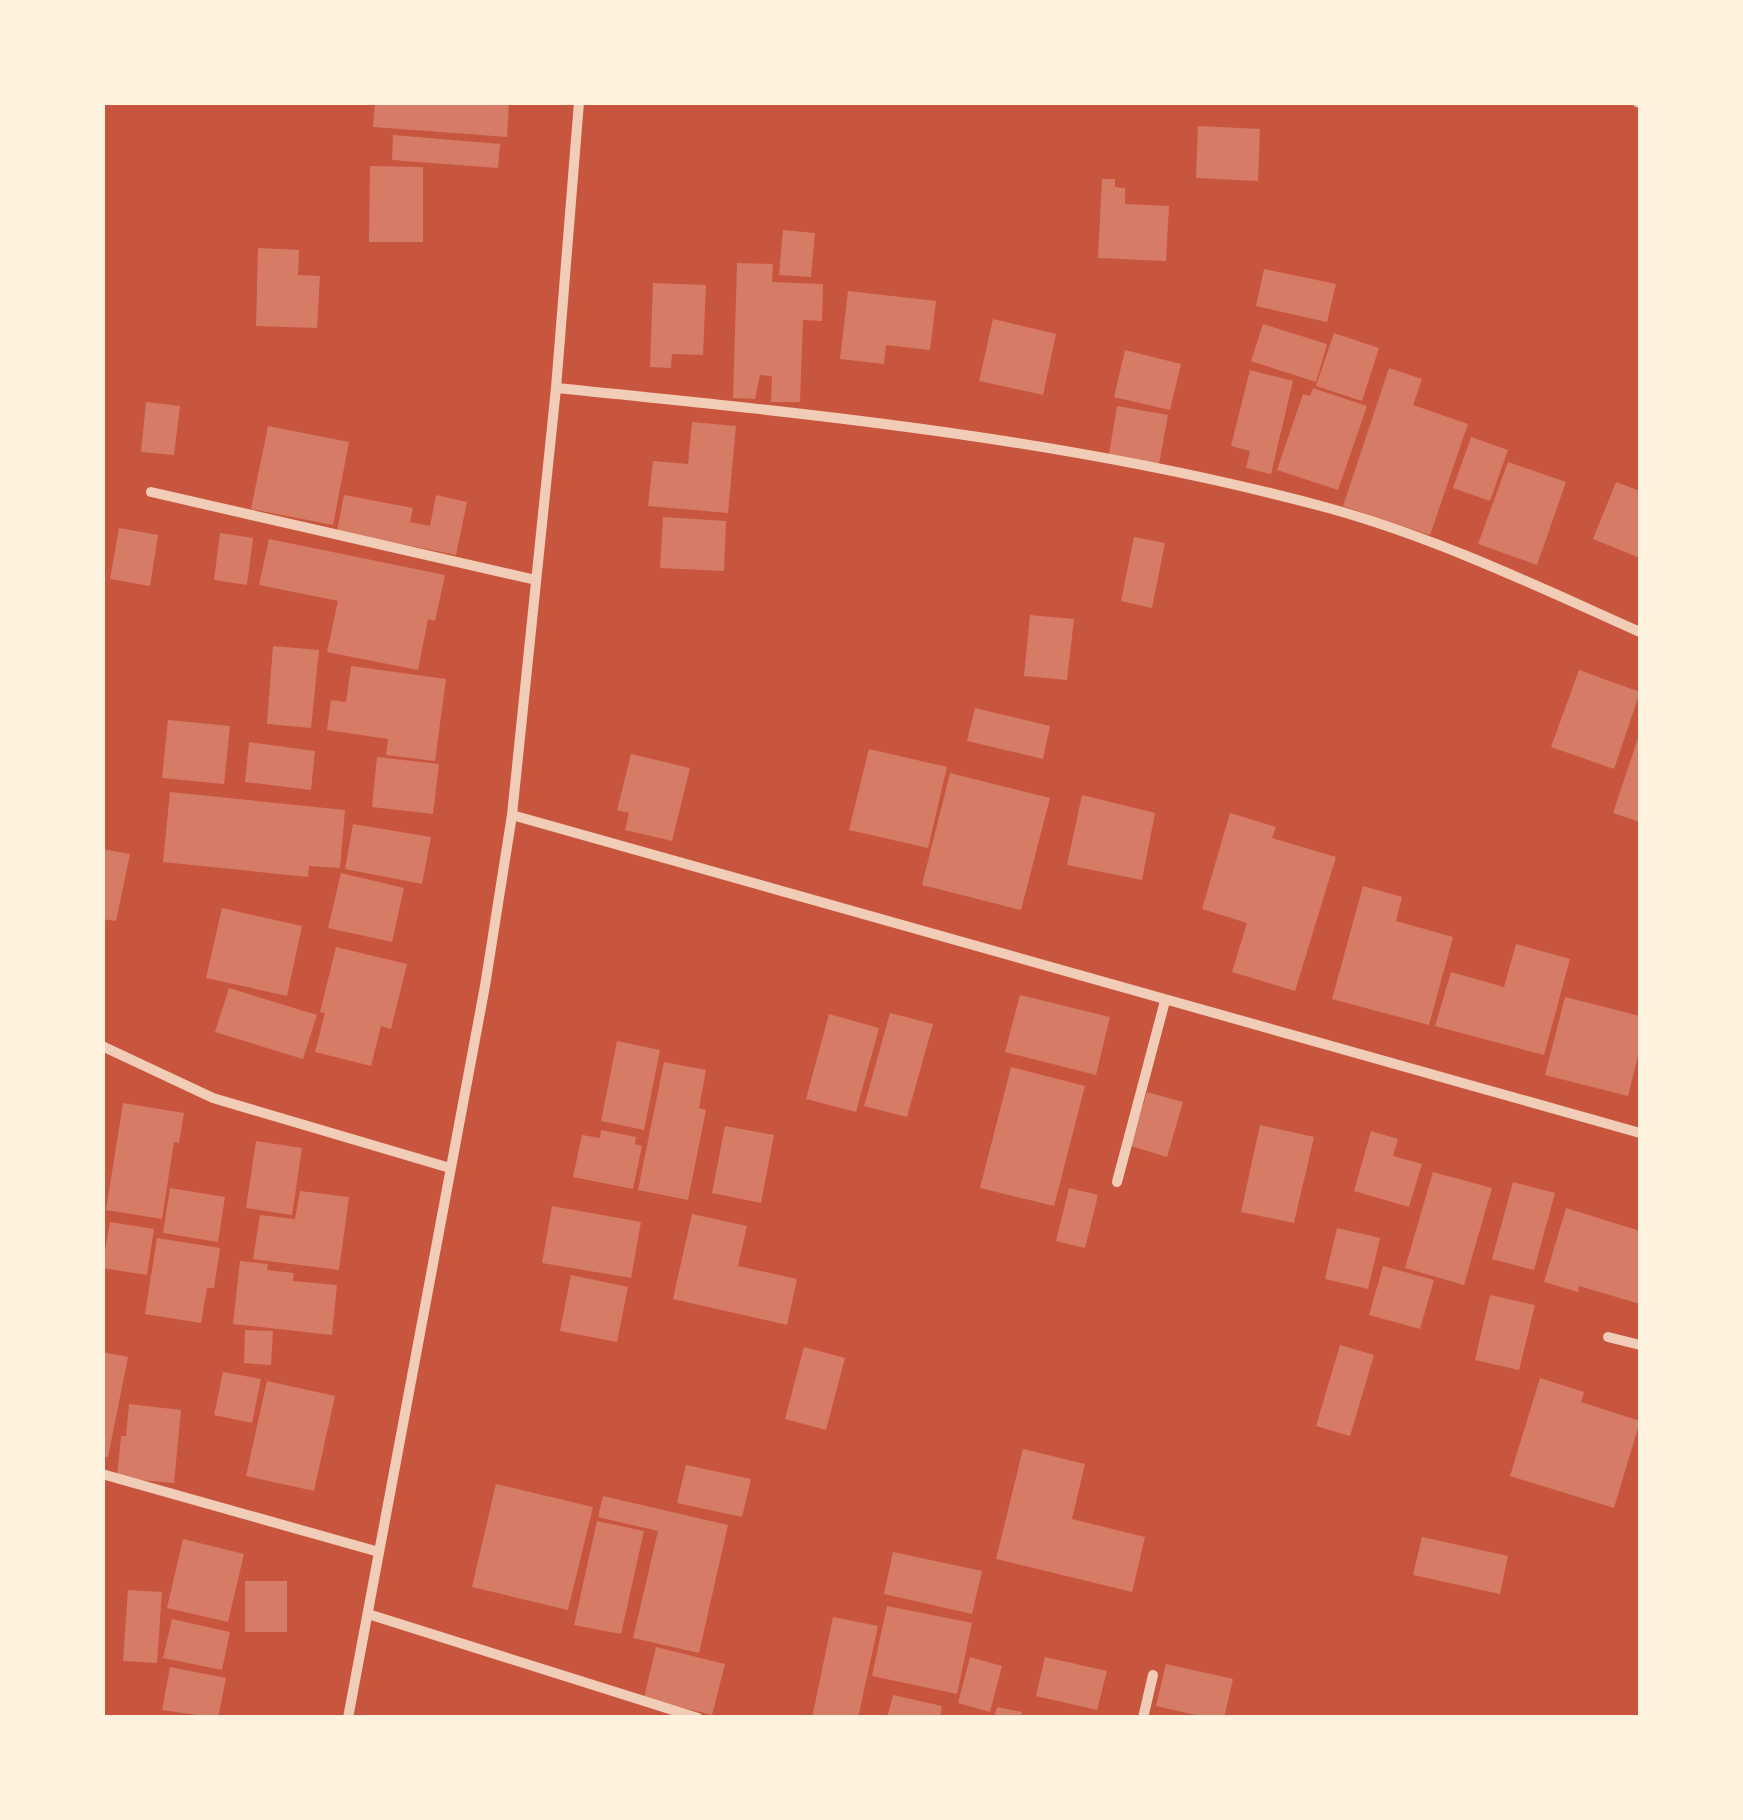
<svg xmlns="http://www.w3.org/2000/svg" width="1743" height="1820" viewBox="0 0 1743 1820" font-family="Figtree,sans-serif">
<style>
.building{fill:#d67c66}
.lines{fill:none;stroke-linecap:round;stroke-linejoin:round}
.minor{stroke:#f1ccb7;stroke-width:10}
</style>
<rect width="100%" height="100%" fill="#c8553d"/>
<g class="building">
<polygon points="375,102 509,102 507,137 373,127"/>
<polygon points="1198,126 1260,129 1258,181 1196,178"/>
<polygon points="393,135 500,144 498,168 392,160"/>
<polygon points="370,166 423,167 423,242 369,242"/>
<polygon points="1102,179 1115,179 1115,187 1125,188 1125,204 1169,206 1166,261 1098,258"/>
<polygon points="783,230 815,233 811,277 779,275"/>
<polygon points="258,248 299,250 298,275 320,276 317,328 256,326"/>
<polygon points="737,263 773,264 772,282 823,284 822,321 803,320 800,402 771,402 772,376 760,375 755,399 733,398"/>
<polygon points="1264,269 1336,284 1327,322 1256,306"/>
<polygon points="653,283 706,285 703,355 672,354 671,368 650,367"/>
<polygon points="848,291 936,301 930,350 886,345 884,364 840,359"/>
<polygon points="993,319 1056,334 1043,395 979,381"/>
<polygon points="1263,324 1327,344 1316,382 1251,361"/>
<polygon points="1334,333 1379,348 1362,401 1316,386"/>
<polygon points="1125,350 1181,364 1170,410 1114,397"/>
<polygon points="1389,368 1422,379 1413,405 1468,424 1430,535 1343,506"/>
<polygon points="1250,370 1293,381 1271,474 1246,468 1250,451 1231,446"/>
<polygon points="1313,388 1367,406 1338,490 1277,470 1303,394 1310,396"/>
<polygon points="146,402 180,406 174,455 141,452"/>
<polygon points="1117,406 1168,415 1159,464 1109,454"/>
<polygon points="692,422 736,426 728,513 648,506 653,461 688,464"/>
<polygon points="268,426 349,442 333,525 251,509"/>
<polygon points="1471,437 1508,450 1490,501 1453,488"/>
<polygon points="1508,462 1566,482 1537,565 1478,544"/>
<polygon points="1616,482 1640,491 1640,558 1593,539"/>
<polygon points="344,495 413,508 410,522 430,526 436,495 467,502 456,555 337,531"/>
<polygon points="663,517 726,521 724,571 660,568"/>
<polygon points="119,528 158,535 150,586 110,579"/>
<polygon points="220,533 253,538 247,585 214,580"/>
<polygon points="1134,537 1165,543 1152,608 1121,601"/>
<polygon points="269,539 445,575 435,621 428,619 418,670 327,652 338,601 259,585"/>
<polygon points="1030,615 1074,619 1067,680 1024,676"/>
<polygon points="273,646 319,650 311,728 267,724"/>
<polygon points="351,666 446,679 435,761 386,755 388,739 327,730 331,700 346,702"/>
<polygon points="1579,670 1640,692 1614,769 1551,747"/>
<polygon points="975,708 1050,726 1043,759 967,741"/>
<polygon points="168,720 230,726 224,784 162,778"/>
<polygon points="1640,732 1640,822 1613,813"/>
<polygon points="249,742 315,751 311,790 245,782"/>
<polygon points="869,749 947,767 928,848 849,830"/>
<polygon points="631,754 690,768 672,841 625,830 629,813 617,810"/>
<polygon points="377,757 439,764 433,814 372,807"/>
<polygon points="950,773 1050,798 1021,910 922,885"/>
<polygon points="170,792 345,810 340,868 309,866 308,877 163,862"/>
<polygon points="1082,795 1155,813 1142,880 1067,865"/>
<polygon points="1230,813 1276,827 1272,838 1336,857 1295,991 1232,972 1247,923 1202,909"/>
<polygon points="353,824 431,837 422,884 345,869"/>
<polygon points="102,849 130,854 116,921 102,919"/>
<polygon points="341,873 404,888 392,942 328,928"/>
<polygon points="1363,886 1402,897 1396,921 1453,937 1429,1025 1332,999"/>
<polygon points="222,908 302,926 287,996 206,978"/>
<polygon points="1516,944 1570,959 1544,1055 1435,1026 1451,972 1504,987"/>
<polygon points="336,947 407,964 391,1029 381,1026 371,1066 315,1052 325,1013 320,1012"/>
<polygon points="229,988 317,1015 303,1059 215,1032"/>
<polygon points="1020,995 1110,1017 1096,1075 1005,1052"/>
<polygon points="1565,997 1640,1016 1640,1048 1628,1096 1545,1075"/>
<polygon points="890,1013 933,1024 907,1117 864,1106"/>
<polygon points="829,1014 879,1028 856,1112 806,1099"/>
<polygon points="617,1041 660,1050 644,1130 601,1121"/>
<polygon points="664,1062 706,1070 699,1108 706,1110 688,1200 638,1190"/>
<polygon points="1011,1067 1085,1086 1054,1206 980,1188"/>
<polygon points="1147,1092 1183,1102 1167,1157 1131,1146"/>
<polygon points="123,1103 184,1113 179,1143 174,1142 162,1219 106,1210"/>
<polygon points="1260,1125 1314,1137 1294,1223 1241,1212"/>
<polygon points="725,1126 774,1135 761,1203 712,1193"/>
<polygon points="601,1130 636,1137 635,1144 642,1146 633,1189 573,1177 582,1135 600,1138"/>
<polygon points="1371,1131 1398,1139 1393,1156 1422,1164 1409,1207 1354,1191"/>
<polygon points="256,1141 302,1148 292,1215 246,1208"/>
<polygon points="1433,1172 1492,1188 1464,1285 1405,1268"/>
<polygon points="1513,1182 1555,1193 1534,1270 1492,1259"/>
<polygon points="170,1188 225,1197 218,1242 163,1233"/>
<polygon points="1069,1188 1098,1195 1085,1248 1056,1241"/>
<polygon points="300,1191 349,1197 339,1270 253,1259 260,1215 295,1219"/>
<polygon points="552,1206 641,1222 631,1278 542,1263"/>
<polygon points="1566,1208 1640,1231 1640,1304 1579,1286 1578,1292 1544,1282"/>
<polygon points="692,1214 747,1226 738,1266 797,1279 787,1325 673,1299"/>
<polygon points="110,1222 154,1229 147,1275 102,1268"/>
<polygon points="1337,1228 1380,1238 1368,1289 1325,1279"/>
<polygon points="157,1238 220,1248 214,1288 207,1288 201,1323 145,1314"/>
<polygon points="240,1261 268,1264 267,1270 294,1273 293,1281 337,1285 332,1335 233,1324"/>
<polygon points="1383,1266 1434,1280 1420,1329 1369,1315"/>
<polygon points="571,1275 628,1287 617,1342 560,1331"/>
<polygon points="1490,1295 1535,1305 1519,1370 1475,1360"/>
<polygon points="245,1330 273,1331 271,1365 244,1363"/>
<polygon points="1340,1345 1374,1355 1350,1436 1316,1426"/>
<polygon points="804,1347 845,1358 826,1430 785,1419"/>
<polygon points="102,1352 128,1357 108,1457 102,1456"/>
<polygon points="223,1372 261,1379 252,1423 214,1415"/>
<polygon points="1540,1378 1584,1392 1581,1402 1640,1421 1614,1508 1510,1476"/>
<polygon points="267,1381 335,1396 314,1491 246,1476"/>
<polygon points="129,1404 181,1410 174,1483 117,1478 121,1436 126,1436"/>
<polygon points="1023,1449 1085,1464 1072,1519 1145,1537 1132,1592 996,1559"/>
<polygon points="686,1465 751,1479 742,1517 677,1503"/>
<polygon points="496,1484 593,1507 568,1610 472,1587"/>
<polygon points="603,1496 728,1525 699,1653 633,1638 658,1531 598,1517"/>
<polygon points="597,1521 644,1531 621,1634 574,1625"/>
<polygon points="1422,1537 1508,1556 1500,1594 1413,1575"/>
<polygon points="183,1539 244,1554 228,1622 167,1608"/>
<polygon points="893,1552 982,1571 972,1614 884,1594"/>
<rect x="245" y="1581" width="42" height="51"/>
<polygon points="128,1590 162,1592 157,1663 123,1661"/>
<polygon points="887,1606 972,1623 957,1694 872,1676"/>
<polygon points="833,1617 878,1626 858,1718 812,1718"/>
<polygon points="172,1619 230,1632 222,1670 163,1658"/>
<polygon points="656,1647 725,1664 712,1715 644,1698"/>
<polygon points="970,1657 1002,1666 990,1712 958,1703"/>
<polygon points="1045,1657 1107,1671 1097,1710 1036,1696"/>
<polygon points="1166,1664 1233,1679 1224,1718 1209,1718 1156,1706"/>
<polygon points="170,1667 226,1678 218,1718 162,1710"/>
<polygon points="893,1695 942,1706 940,1718 887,1718"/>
<polygon points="997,1707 1022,1712 1021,1718 994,1718"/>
</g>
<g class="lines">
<g class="minor">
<polyline points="1637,102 1640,103"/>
<path d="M556,388c260,26 523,52 776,121 107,30 207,78 308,123"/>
<polyline points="151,492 536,580"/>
<polyline points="512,815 1640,1133"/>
<polyline points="102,1046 213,1098 450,1168"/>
<polyline points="1117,1182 1165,1001"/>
<polyline points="1608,1337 1640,1345"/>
<polyline points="102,1474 379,1552"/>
<polyline points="368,1614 698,1718"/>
<polyline points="348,1718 485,986 512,815 556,388 579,102"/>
<polyline points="1143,1718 1153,1675"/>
</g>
</g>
<rect width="1743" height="1820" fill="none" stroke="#fff3e0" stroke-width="210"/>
</svg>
